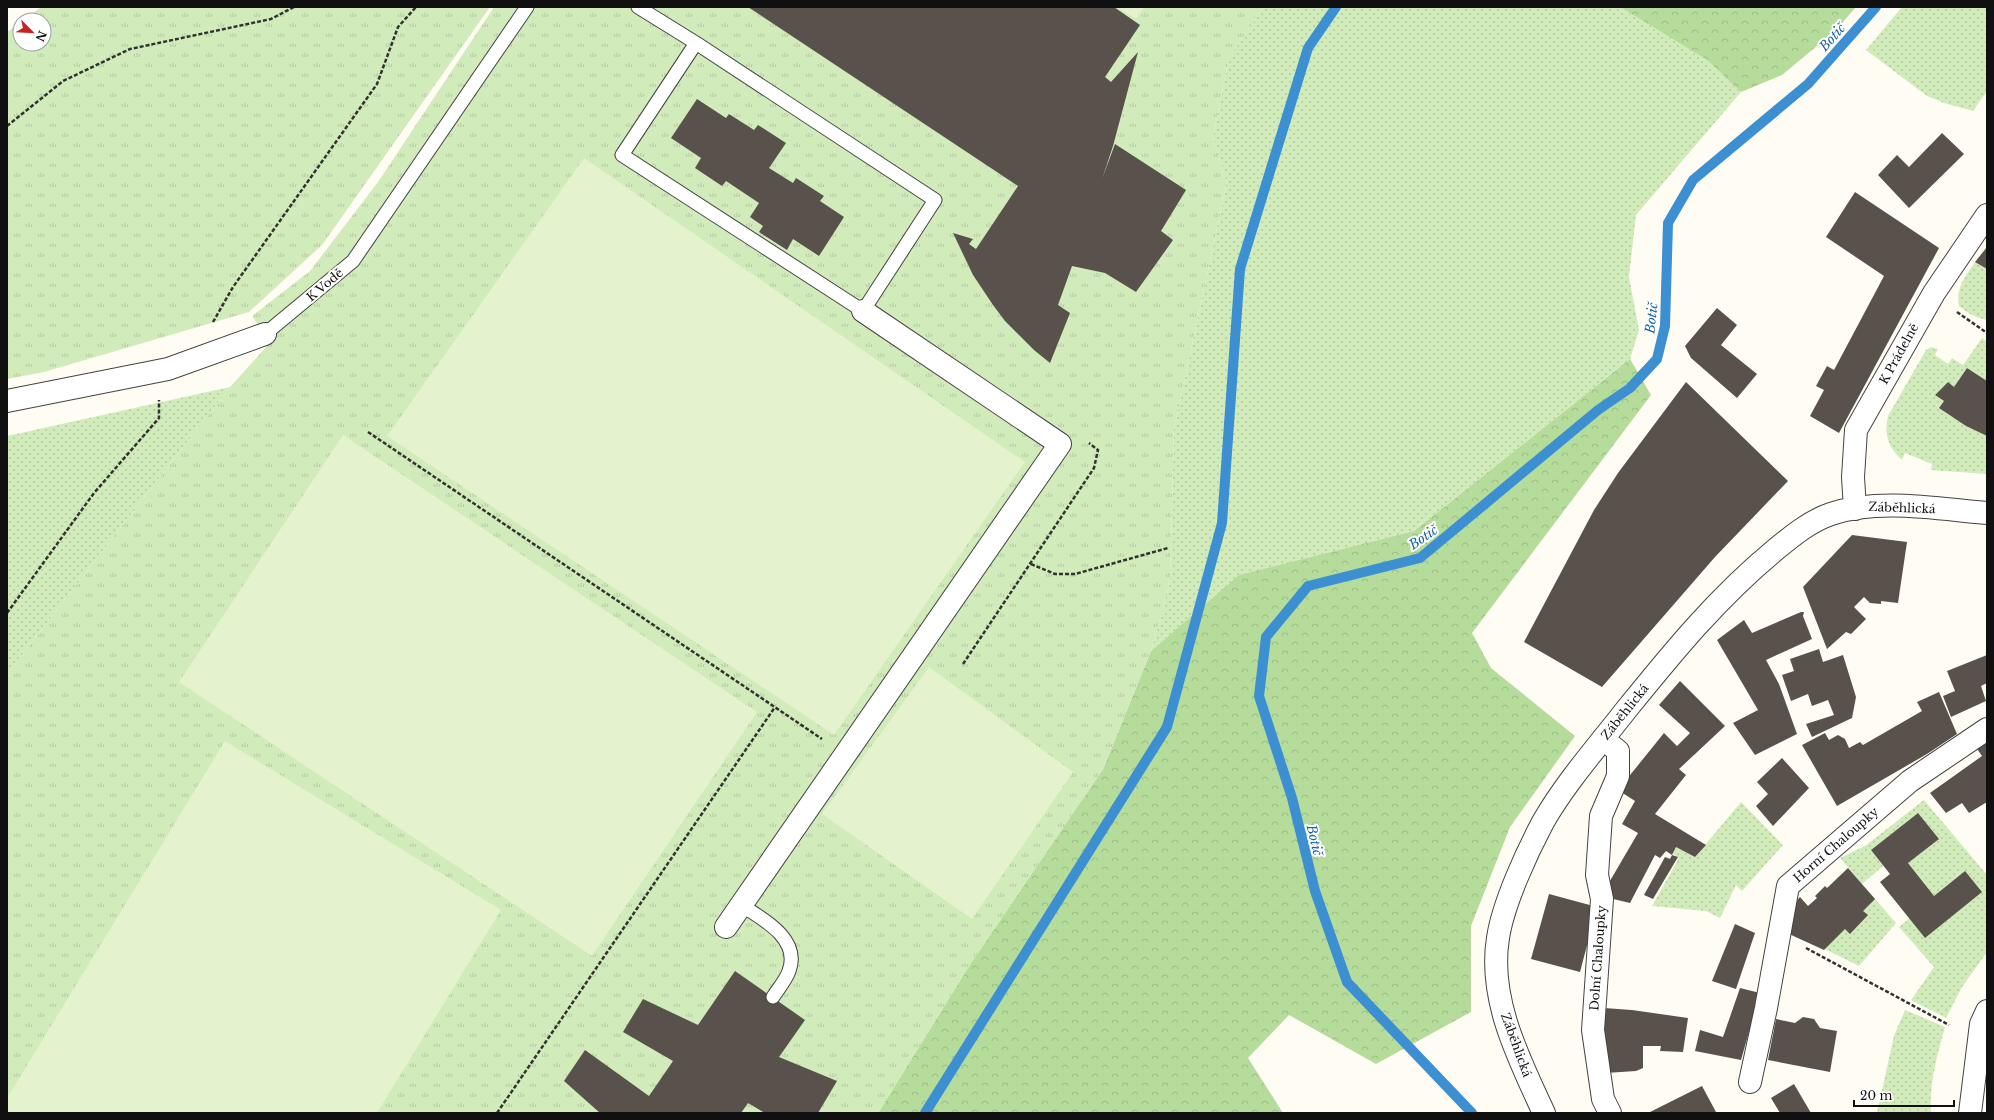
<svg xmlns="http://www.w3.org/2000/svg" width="1994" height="1120" viewBox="0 0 1994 1120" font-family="'Libre Baskerville',serif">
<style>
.grass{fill:url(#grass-dots)}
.forest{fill:url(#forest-crowns)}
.park{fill:url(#park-tufts)}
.pitch{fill:#e4f2cd}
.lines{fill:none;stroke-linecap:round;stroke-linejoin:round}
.stream{stroke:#3c8fd1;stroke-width:10}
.building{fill:#59524c}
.service-casing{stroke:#434343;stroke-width:15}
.minor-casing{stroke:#434343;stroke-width:24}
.tertiary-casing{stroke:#434343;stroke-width:24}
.path{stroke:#323232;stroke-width:2.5;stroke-dasharray:4 2;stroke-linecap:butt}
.service{stroke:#fff;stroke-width:13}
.minor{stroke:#fff;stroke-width:22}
.tertiary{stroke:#fff;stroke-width:22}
.labels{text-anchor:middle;stroke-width:4;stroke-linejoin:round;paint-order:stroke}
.street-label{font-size:12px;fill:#101010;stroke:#fff}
.water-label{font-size:13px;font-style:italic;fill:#1560a6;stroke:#fff}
</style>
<defs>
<pattern id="grass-dots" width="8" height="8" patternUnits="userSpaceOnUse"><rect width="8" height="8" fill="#d2ebbb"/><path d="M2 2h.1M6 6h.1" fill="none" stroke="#b3c8a0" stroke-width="1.8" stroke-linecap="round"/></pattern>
<pattern id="forest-crowns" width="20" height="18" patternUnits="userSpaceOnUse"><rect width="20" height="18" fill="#b5dc9a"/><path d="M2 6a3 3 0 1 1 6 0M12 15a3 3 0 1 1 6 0" fill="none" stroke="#9bbc84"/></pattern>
<pattern id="park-tufts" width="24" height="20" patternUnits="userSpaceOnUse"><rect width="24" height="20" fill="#d2ebbb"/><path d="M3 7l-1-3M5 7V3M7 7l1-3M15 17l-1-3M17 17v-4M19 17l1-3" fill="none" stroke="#b3c8a0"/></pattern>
</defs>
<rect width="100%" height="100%" fill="#fffdf3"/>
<g class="grass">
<polygon points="1264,7 1620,7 1707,60 1741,92 1636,215 1629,277 1639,330 1630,359 1414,531 1240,575 1151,651 1170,583 1174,429 1227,182 1213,138 1229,57"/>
<polygon points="1902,7 1987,7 1987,91 1973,111 1944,103 1927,96 1866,50"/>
<path d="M1975,262l12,7v51c-11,-2 -20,-7 -28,-14 -3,-19 6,-29 16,-44z"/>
<path d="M1982,338l5,4v39l-20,-13 -13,19 -6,-5 -13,13 9,6 -5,7 27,18 21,10v38l-56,-4 1,-6 -27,-11 -3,7c-14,-13 -18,-25 -14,-44l38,-66 5,-3 7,2 -3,6 13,9 4,-6 11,7z"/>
<polygon points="230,387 7,674 7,436"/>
<polygon points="1924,800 1987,875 1987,952 1962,987 1946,1018 1911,1000 1934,967 1899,927 1965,871 1934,896 1908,863 1939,839 1918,813 1872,849 1883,866 1862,884 1840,858 1865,846"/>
<polygon points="1741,802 1783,845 1742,891 1736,885 1720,918 1706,911 1652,906 1679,858 1673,854 1676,847 1695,857"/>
<polygon points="1869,892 1896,923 1859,966 1823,948"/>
<path d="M1905,1010l40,17c-8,28 -16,57 -14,86h-54l17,-77z"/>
</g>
<g class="forest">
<polygon points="1620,7 1856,7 1836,30 1782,75 1741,92 1707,60"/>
<polygon points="1630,359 1651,395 1472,633 1491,668 1575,736 1510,827 1471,926 1471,1012 1376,1064 1289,1015 1248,1058 1283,1113 878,1113 971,963 1103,769 1151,651 1239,575 1414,531"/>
</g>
<g class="park">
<polygon points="41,7 490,7 322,245 249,312 44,372 7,379 7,32 20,23 20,44 44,44 44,20 24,20"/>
<polygon points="494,7 1264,7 1229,57 1213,138 1227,182 1174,429 1170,583 1151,651 1103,769 971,963 878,1113 7,1113 7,674 230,387 268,345 265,334 252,316 310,271 378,182"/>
</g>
<g class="pitch">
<polygon points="1117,7 1144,7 1136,19"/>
<polygon points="584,158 1025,462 834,735 387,436"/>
<polygon points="343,435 757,712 592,956 179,682"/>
<polygon points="929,667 1073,772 972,919 822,814"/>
<polygon points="225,741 501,910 377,1113 7,1113 7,1098"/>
</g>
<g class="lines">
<g class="stream">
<polyline points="925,1113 1167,727 1222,523 1240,269 1308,48 1336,7"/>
<polyline points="1472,1113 1347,982 1315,891 1292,798 1259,696 1266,637 1308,586 1420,558 1598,410 1630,388 1657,359 1665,326 1668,223 1693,180 1808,84 1876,7"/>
</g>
</g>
<g class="building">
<polygon points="748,7 1114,7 1140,25 1105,77 1111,82 1138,52 1113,146 1102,179 1115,144 1186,190 1161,231 1173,240 1136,292 1105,273 1072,266 1058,305 1070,313 1050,363 1034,350 1005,321 993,305 973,275 953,233 973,239 969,244 976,249 1018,186"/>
<polygon points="697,99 726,118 729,114 754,130 758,125 786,143 769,168 793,183 796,178 824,196 820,201 844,217 819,256 793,239 787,250 759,232 763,226 750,217 759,203 726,181 722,186 695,168 701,158 671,138"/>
<polygon points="1942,133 1964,154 1909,208 1878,175 1897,155 1909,167"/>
<polygon points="1855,192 1939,248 1839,433 1810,416 1824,390 1816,386 1827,366 1834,370 1884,276 1826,237"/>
<polygon points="1987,247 1987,269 1975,262"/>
<polygon points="1717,308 1737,325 1721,345 1757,374 1737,398 1691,358 1685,346"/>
<polygon points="1967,368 1987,381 1987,436 1966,426 1939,408 1944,401 1935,395 1948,382 1954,387"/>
<polygon points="1686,382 1788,481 1715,557 1602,687 1524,642 1594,510 1618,473"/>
<polygon points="1852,535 1907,542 1898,603 1881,601 1881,604 1870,603 1864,597 1854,607 1866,619 1851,634 1846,632 1827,649 1803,587"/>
<polygon points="1801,612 1804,612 1803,616 1812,639 1766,660 1779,684 1797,734 1755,755 1733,723 1758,710 1717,640 1744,620 1752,633"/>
<polygon points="1819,649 1823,662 1843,655 1856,697 1852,718 1812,737 1806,724 1834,715 1828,700 1812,706 1808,694 1791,701 1782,675 1794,671 1790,659"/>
<polygon points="1987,655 1987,683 1981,686 1986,701 1951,717 1943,696 1955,691 1947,671"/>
<polygon points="1680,681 1725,726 1679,769 1686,775 1655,814 1706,845 1695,857 1676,847 1672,855 1666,851 1660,858 1655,855 1630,903 1609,898 1607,886 1638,833 1622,824 1635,801 1618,790 1664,733 1677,746 1690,733 1659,705"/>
<polygon points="1939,692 1957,734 1927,754 1837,806 1802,745 1825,733 1829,740 1838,735 1845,739 1849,748 1860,742 1863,745 1922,711 1917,702"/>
<polygon points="1986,740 1987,802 1969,813 1962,803 1946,813 1930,793 1982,756 1975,746"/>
<polygon points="1782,758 1809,788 1773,826 1756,806 1768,794 1757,782"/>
<polygon points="1918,813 1939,839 1908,863 1934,896 1965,871 1982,892 1925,938 1880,882 1890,874 1871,850"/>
<polygon points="1672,855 1678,857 1653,899 1644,895 1665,857 1670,859"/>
<polygon points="1848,868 1875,899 1863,911 1868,915 1850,934 1845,929 1824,950 1789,934 1793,904 1800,897 1808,906 1817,898 1815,896 1825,886 1827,888"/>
<polygon points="1549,894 1597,907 1580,972 1531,959"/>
<polygon points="1735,924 1755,933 1736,989 1712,981"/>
<polygon points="735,971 805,1020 779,1057 837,1081 818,1113 765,1113 748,1103 741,1113 600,1113 564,1081 585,1050 649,1096 673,1061 623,1032 643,999 698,1025"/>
<polygon points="1740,988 1760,993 1741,1060 1695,1051 1700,1030 1723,1037"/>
<polygon points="1604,1008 1632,1010 1688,1018 1683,1052 1660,1051 1661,1046 1643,1046 1643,1068 1636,1071 1606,1073"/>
<polygon points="1803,1017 1814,1019 1820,1028 1837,1031 1830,1072 1768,1060 1776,1019 1795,1023"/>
<polygon points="1794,1084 1811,1113 1780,1113 1771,1098"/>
<polygon points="1702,1086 1716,1112 1714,1113 1648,1113"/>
</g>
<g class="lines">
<defs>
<g id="service">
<polyline points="638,7 696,43 935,200 863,311 622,155 696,43"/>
<polyline points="265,334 353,261 527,7"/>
<path d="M741,905c22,14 60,34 48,66 -3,9 -11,18 -16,26"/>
</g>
<g id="minor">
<polyline points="7,401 168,369 265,334"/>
<polyline points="1855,509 1853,477 1856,430 1934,293 1987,215"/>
<polyline points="1603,739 1618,751 1618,776 1601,816 1597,875 1602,899 1593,1030 1603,1099 1610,1113"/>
<polyline points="726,927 1060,444 863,311"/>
<polyline points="1750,1082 1766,1008 1788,886 1910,781 1987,729"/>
<polyline points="1970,1113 1981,1024 1987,1011"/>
</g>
<path id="tertiary" d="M1544,1113c-25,-54 -56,-114 -46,-175 5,-34 29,-86 45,-116 23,-40 55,-76 83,-112 47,-58 91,-112 149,-160 17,-14 35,-29 56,-36 48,-16 107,-5 156,-1"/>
</defs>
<use href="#service" class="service-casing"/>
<use href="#minor" class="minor-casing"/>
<use href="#tertiary" class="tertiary-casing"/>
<g class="path">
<polyline points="7,126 63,81 130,49 271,19 294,7"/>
<polyline points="1957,312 1987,333"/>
<polyline points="213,322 233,287 377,84 398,27 416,7"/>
<polyline points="368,432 822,739"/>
<polyline points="1031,564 1055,574 1075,574 1168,548"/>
<polyline points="7,613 94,493 159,418 159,400"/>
<polyline points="963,664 1094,468 1098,450 1089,443"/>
<polyline points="1806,948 1949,1025"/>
<polyline points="497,1113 775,707"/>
</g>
<use href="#service" class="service"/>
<use href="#minor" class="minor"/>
<use href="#tertiary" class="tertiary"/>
</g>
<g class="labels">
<g class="street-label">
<text transform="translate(325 285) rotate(-40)" y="4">K Vodě</text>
<text transform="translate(1899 354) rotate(-61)" y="4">K Prádelně</text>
<text transform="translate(1902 508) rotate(2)" y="4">Záběhlická</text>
<text transform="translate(1625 712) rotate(-51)" y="4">Záběhlická</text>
<text transform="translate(1836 845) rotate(-41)" y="4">Horní Chaloupky</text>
<text transform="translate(1598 958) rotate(-86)" y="4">Dolní Chaloupky</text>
<text transform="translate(1516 1045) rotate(70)" y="4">Záběhlická</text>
</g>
<g class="water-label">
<text transform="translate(1832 37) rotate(-48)" y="5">Botič</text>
<text transform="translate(1651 318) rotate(-84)" y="5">Botič</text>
<text transform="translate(1423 537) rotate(-35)" y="5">Botič</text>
<text transform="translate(1315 840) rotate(76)" y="5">Botič</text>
</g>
</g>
<rect width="1994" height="1120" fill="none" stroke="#101010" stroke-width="16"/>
<g transform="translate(32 32) rotate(114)"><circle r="19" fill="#ffffff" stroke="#9f9f9f"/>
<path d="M0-3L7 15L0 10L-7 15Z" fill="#c52424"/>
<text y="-6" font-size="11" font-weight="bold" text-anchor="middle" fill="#101010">N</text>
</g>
<path d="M1854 1100v6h100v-6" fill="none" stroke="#101010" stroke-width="2"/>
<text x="1860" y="1100" font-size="12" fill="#101010" stroke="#ffffff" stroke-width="3" paint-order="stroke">20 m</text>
</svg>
